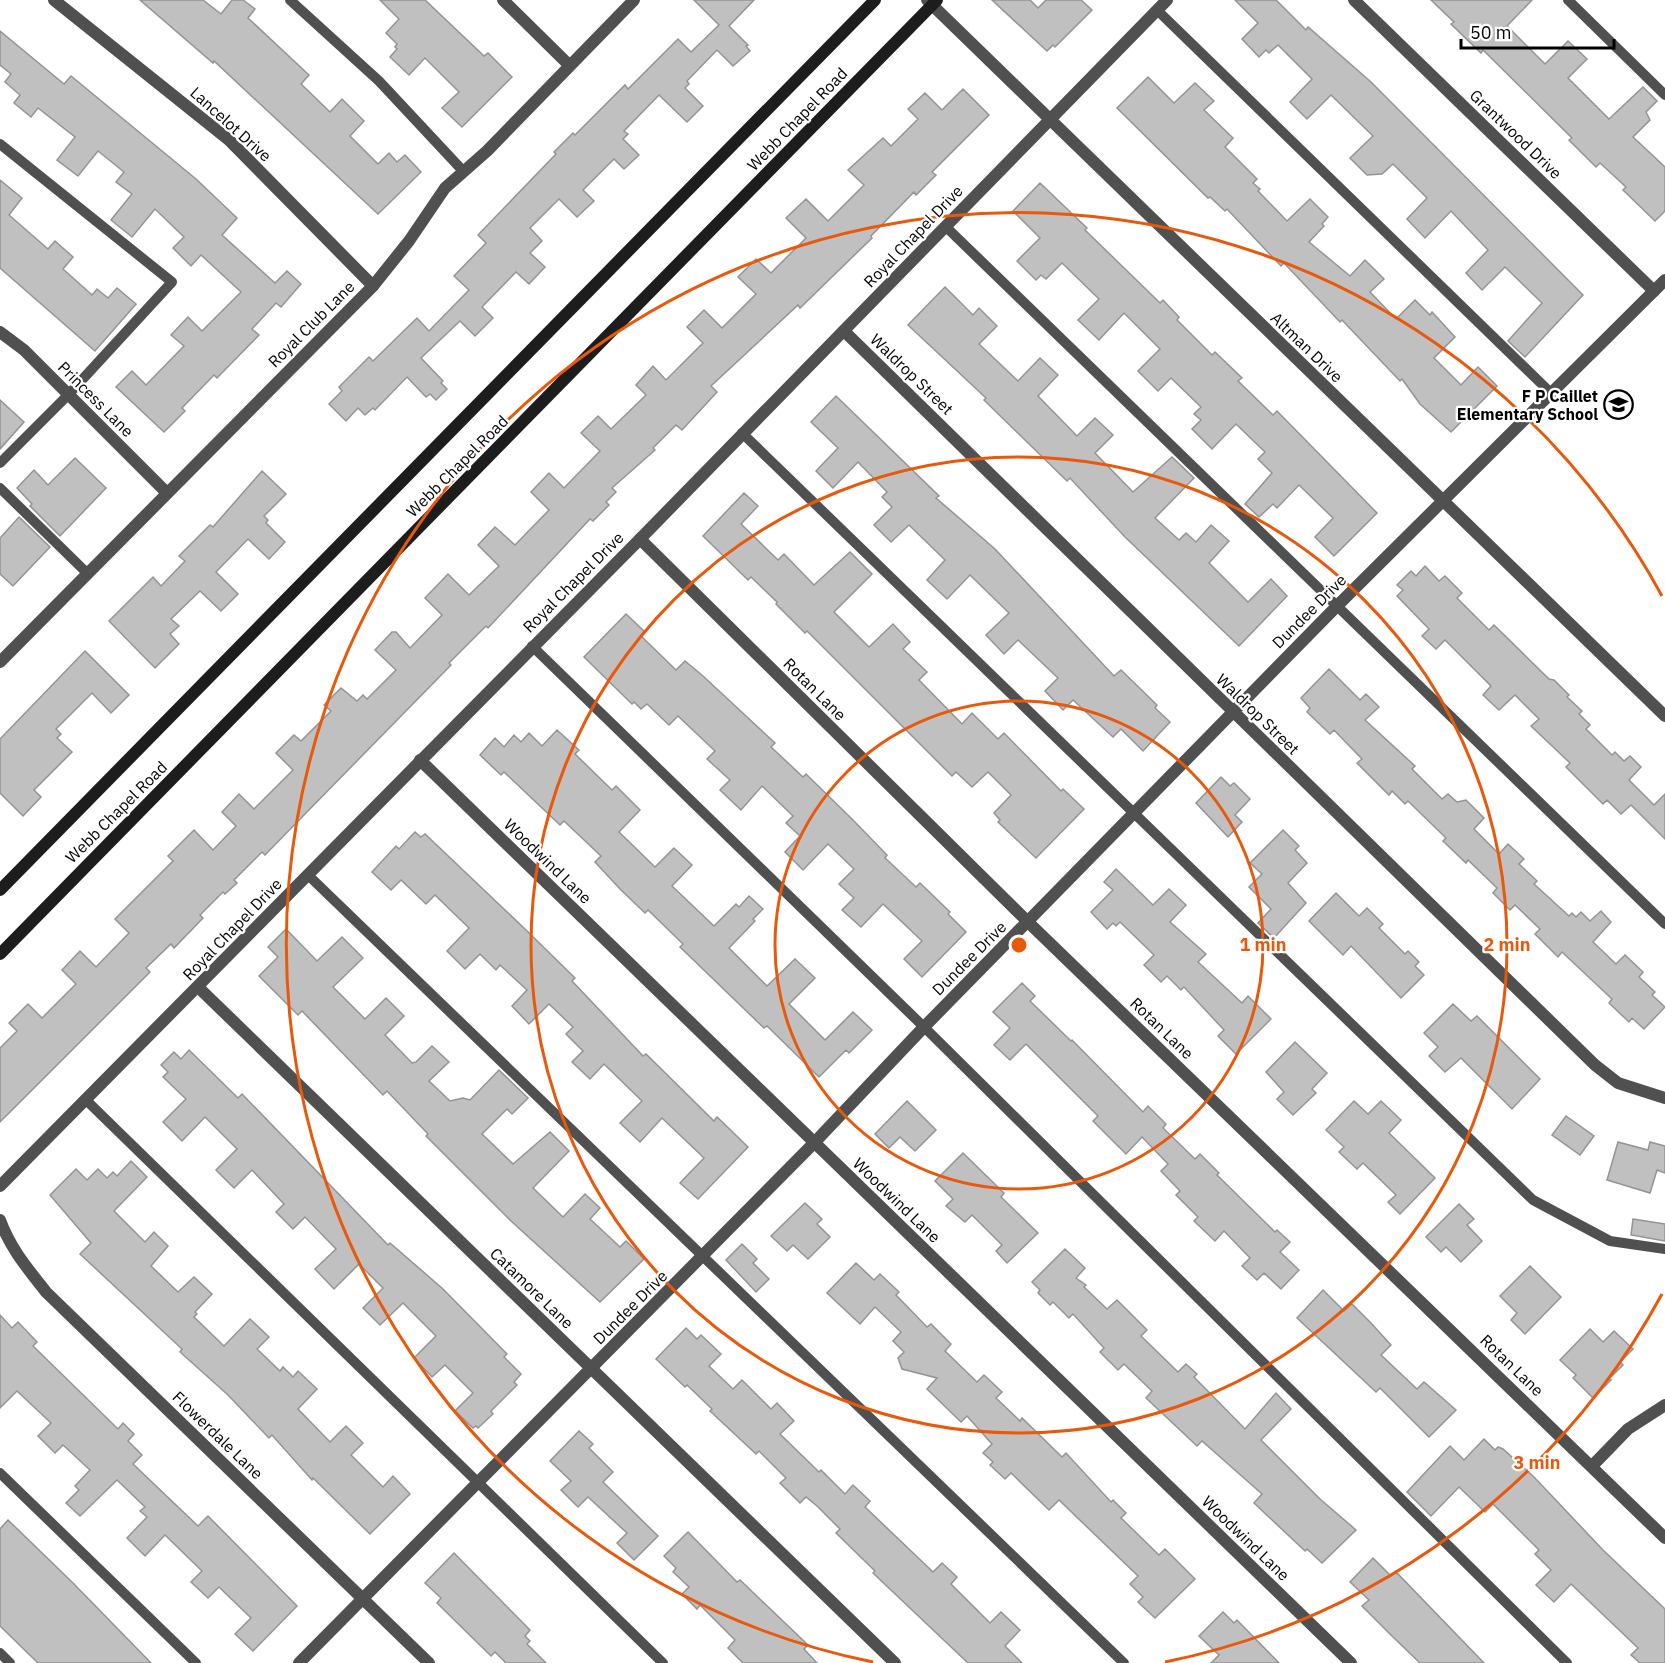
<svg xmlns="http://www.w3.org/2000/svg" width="1665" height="1663" viewBox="0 0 1665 1663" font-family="'IBM Plex Sans',sans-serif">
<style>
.building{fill:#c0c0c0;stroke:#949494;stroke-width:1.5}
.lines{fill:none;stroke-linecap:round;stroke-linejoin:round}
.lane{stroke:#505050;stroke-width:10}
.street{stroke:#505050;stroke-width:12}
.secondary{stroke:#1d1d1d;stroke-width:12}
.ring{fill:none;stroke:#e8590c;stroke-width:3}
.labels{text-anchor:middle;stroke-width:4.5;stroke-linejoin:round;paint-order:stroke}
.street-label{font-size:16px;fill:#000;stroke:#fff}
.poi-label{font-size:16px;font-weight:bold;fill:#000;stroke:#fff;text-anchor:end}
.centre{fill:#e8590c;stroke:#fff;stroke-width:3}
.ring-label{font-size:18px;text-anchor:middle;font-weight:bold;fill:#e8590c;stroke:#fff;stroke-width:4.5;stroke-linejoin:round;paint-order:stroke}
</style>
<rect width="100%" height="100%" fill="#fff"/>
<g class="building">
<polygon points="140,0 203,0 221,14 232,0 243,0 255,9 248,18 309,75 301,84 330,112 342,99 364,121 350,136 378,164 389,153 397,162 405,155 421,172 378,214 214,61 213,63"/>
<polygon points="380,0 425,0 484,56 488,53 512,77 462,127 442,108 459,92 425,58 409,75 390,57 397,49 395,47 397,44 386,33 399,19"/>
<polygon points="694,0 754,0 729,26 748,45 746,46 750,51 733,66 717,50 687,81 689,84 685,88 703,106 687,122 659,95 624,131 628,134 623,139 639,155 624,169 614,159 583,190 594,201 577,217 559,199 530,228 542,241 530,253 545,267 529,284 516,272 482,307 493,318 475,336 460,321 421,358 443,381 441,383 447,389 436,400 430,394 426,397 407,377 375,410 373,408 365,415 358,408 346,421 329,404 342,391 339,387 369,357 373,361 417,318 429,331 469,290 454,276 486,243 478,235 556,154 554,152 573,133 575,135 625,85 628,89 678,39 691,52 719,25"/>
<polygon points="992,0 1030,0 1038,8 1046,0 1081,0 1092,10 1055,47 1053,45 1047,51"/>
<polygon points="1235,0 1276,0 1306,30 1308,27 1371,82 1583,295 1525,357 1508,341 1542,303 1505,267 1482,290 1466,273 1488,250 1451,211 1425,238 1407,219 1427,198 1393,164 1382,174 1367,175 1350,158 1373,136 1331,95 1307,119 1290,102 1312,79 1278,45 1269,53 1266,50 1259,57 1242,39 1258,23"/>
<polygon points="1431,0 1532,0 1507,26 1545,64 1568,41 1587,59 1568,78 1609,119 1643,87 1657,101 1646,112 1650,120 1633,137 1665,167 1665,211 1655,221 1623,190 1626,187 1600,163 1596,167 1569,140 1572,138 1483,50 1481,53 1451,24 1454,22"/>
<polygon points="0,31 64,84 71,76 196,179 237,218 222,235 275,283 287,271 301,284 281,307 276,303 252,329 259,335 217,378 214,375 182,408 185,411 164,432 116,387 132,371 146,385 184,346 171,335 188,317 202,331 241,292 201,255 191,266 173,248 184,237 155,209 132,237 111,220 132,194 116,182 124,172 98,151 78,176 57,160 75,137 38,108 31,117 14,103 20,95 5,82 11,74 0,65"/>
<polygon points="1148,77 1174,103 1195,83 1214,101 1204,110 1233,138 1225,147 1257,179 1253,183 1260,189 1258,191 1287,221 1310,199 1328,217 1322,224 1324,226 1309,242 1350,276 1365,260 1384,279 1370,292 1396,319 1415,300 1430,315 1432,312 1455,337 1434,358 1461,385 1478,367 1497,386 1451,432 1420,404 1402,379 1400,381 1342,320 1340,322 1284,263 1281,266 1227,209 1225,211 1210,197 1208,198 1117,108"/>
<polygon points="963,89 989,115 932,172 936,175 916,195 914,192 871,236 872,238 800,308 798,305 711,386 717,392 682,430 676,425 653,448 655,450 612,488 616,492 606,502 609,505 593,521 590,519 488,628 486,626 449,663 451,665 304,815 265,855 262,852 234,880 237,883 225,894 223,892 200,915 203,918 174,948 171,944 146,968 150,972 0,1122 0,1048 17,1031 9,1023 28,1004 42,1018 76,984 62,970 80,951 96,967 129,933 115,919 173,861 168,856 194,830 213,850 236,826 222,812 239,794 254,809 293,770 276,753 294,735 301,741 331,711 324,705 341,688 357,701 363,695 367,699 396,670 375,650 392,632 396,632 410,648 442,615 425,598 448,574 469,595 499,566 478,545 495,527 515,545 549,510 531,492 549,473 564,488 600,451 581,433 598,416 611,429 646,395 636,385 653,366 666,380 703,343 687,327 704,310 722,328 756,294 738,277 756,259 771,273 806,238 786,218 806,199 828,221 864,185 848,170 883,138 891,146 918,119 908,109 925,93 942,110"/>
<polygon points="0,180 22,198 9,215 48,249 55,241 73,257 63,269 92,295 97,289 108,298 117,288 136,304 95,351 0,268"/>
<polygon points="1040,183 1087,228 1085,230 1160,303 1163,300 1179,317 1177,320 1212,355 1215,352 1242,378 1238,381 1273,415 1277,411 1377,513 1334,556 1315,537 1333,518 1299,485 1277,508 1273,504 1259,517 1245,504 1272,473 1258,459 1265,452 1236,424 1212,449 1192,429 1201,420 1194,414 1201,407 1171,378 1158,391 1138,371 1160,349 1124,313 1099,340 1078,320 1099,299 1062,263 1046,279 1041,275 1036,280 1017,261 1040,238 1013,211"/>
<polygon points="945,287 973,315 979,308 997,326 979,344 1018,381 1040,358 1058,375 1038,396 1077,436 1095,418 1113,435 1095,453 1133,492 1172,457 1194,478 1155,518 1179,540 1186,533 1196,542 1211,525 1229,541 1209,563 1248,602 1271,579 1287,596 1239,646 1125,537 1070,478 1067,481 984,400 986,398 908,325"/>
<polygon points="836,396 939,496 936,498 995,549 1114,676 1121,670 1157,705 1155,708 1170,722 1143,751 1121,729 1113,737 1073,700 1063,710 1045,691 1058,678 1018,640 1004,654 986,635 1009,613 970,575 947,599 927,580 945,560 909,525 891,542 874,525 892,507 882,497 887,492 858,462 833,488 816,471 838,448 811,422"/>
<polygon points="0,400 24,422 0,449"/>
<polygon points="75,458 106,488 60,536 30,506 32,504 17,488 34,470 48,485"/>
<polygon points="262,471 286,494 264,516 268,520 266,523 285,542 269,559 248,539 216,572 238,594 221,611 200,591 171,619 179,626 170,634 179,644 155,668 109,621 153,577 161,586 185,561 179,556 210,525 213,527"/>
<polygon points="744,493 758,506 741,524 778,560 784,554 814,585 850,552 872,574 834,612 869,647 893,624 910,642 903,649 927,672 919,680 962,724 972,713 998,739 1004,733 1061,791 1063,789 1084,809 1036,858 998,822 1000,820 994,813 1011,795 988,772 972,787 956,772 952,776 807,631 805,633 776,604 777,602 751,577 748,580 703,536"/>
<polygon points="19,517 50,547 13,586 0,574 0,538"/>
<polygon points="1425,566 1439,581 1445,576 1462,593 1457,598 1489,630 1494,625 1549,679 1554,680 1569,695 1567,697 1582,711 1579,714 1590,725 1586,729 1612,755 1615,752 1624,761 1630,756 1641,767 1629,780 1654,805 1665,794 1665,839 1631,805 1621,814 1607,800 1603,804 1566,767 1570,763 1531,726 1539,719 1515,695 1499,710 1483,695 1491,686 1445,640 1436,649 1422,636 1429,629 1397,596 1403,590 1397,585 1411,571 1416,576"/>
<polygon points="626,614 645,632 641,636 676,670 685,661 703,676 775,743 771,747 803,777 806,774 852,819 887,855 885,858 916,887 920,883 950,912 948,914 966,932 922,977 904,959 922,941 883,904 861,927 842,910 854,898 839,884 854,869 828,844 803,870 785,852 800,836 786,823 793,816 762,786 741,810 720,790 730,780 707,759 715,751 678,716 669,725 647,704 641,709 634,702 632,704 584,657"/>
<polygon points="85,651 129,695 111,713 92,693 56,729 61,734 57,738 72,752 34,790 41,797 23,816 0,793 0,739"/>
<polygon points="1329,669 1360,700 1366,694 1379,707 1365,720 1415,766 1412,769 1442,799 1448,794 1457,802 1466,800 1484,818 1474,829 1499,854 1508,844 1524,859 1519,864 1537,881 1534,884 1569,916 1572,913 1576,917 1581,912 1590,921 1601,911 1611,922 1593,942 1616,964 1625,955 1643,972 1639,977 1655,992 1652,995 1665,1007 1644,1029 1632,1018 1629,1022 1609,1003 1612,999 1562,952 1558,957 1535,934 1540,929 1515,905 1510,910 1493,893 1497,888 1468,860 1466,863 1443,841 1446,838 1408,801 1405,804 1392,791 1389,795 1357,763 1362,759 1334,730 1330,734 1307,712 1310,708 1301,698"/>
<polygon points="557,730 579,750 575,754 612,790 616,786 640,810 619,832 655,867 674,848 692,865 672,886 714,926 736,904 739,907 749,896 763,909 753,919 755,921 729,948 767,986 795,959 815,978 789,1004 825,1040 853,1012 872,1030 849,1053 846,1050 819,1077 767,1026 764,1028 680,947 683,944 648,910 645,913 620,889 595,862 601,856 564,821 560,825 504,772 501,775 480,755 495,738 504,747 514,735 521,742 529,733 542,746"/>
<polygon points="1221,777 1230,786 1234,783 1250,799 1235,815 1242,822 1228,837 1196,803"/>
<polygon points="1283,830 1299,846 1295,850 1307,863 1288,883 1306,903 1274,938 1258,923 1271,909 1249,887 1262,874 1250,863"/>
<polygon points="415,832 421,837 425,834 526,930 575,978 572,981 643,1056 646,1054 714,1121 717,1117 748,1147 698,1199 680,1183 704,1158 662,1118 640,1142 620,1123 642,1101 604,1064 590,1079 572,1062 583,1051 566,1034 573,1027 549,1004 529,1024 512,1006 527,990 500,965 496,970 480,954 465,969 447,951 469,928 435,895 426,904 401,880 391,890 372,872 396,846 399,849"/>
<polygon points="1116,869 1153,905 1169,889 1186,905 1170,922 1206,954 1198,962 1242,1003 1248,996 1271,1019 1236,1054 1218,1036 1224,1030 1184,987 1181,990 1167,976 1161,982 1144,965 1154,955 1120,922 1116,926 1113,923 1107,929 1091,912 1113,890 1104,882"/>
<polygon points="1336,893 1359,916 1367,908 1383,924 1379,928 1405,954 1408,951 1419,962 1415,966 1424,975 1401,998 1351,946 1343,955 1309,921"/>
<polygon points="286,929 317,961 342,937 363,958 333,987 365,1019 386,998 404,1016 385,1035 412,1063 416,1062 432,1046 449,1062 429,1081 450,1101 463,1098 470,1100 499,1070 528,1098 512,1114 507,1109 482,1134 513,1164 550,1132 569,1151 533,1188 563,1217 585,1194 600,1208 590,1219 620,1247 626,1241 644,1259 600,1302 511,1221 426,1136 428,1134 387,1091 383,1095 302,1011 298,1015 259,976 278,957 268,947"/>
<polygon points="1022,983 1035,996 1030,1001 1071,1041 1072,1040 1143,1112 1148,1106 1166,1124 1163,1128 1195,1159 1200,1154 1219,1173 1217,1175 1275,1232 1277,1230 1290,1242 1280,1252 1299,1270 1281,1289 1264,1273 1257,1280 1242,1266 1250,1258 1224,1231 1215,1241 1194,1221 1198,1217 1176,1195 1180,1191 1161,1171 1168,1164 1142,1137 1126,1154 1093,1121 1098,1116 1026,1044 1010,1060 994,1045 1010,1028 993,1012"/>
<polygon points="1453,1004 1471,1021 1477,1016 1540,1079 1512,1109 1461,1058 1445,1072 1429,1056 1438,1047 1424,1033"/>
<polygon points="1295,1042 1327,1073 1312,1089 1316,1093 1293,1115 1277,1099 1284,1092 1266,1072"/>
<polygon points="189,1050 238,1098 242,1094 388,1245 390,1243 443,1289 507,1354 504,1357 521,1374 514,1382 517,1385 491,1411 493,1414 478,1428 476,1426 473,1428 455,1411 473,1393 445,1365 432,1377 414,1358 436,1336 403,1303 380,1325 363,1308 383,1288 359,1264 334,1289 315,1269 336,1249 305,1217 293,1229 276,1212 284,1204 252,1170 234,1188 216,1170 237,1149 205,1117 182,1141 163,1122 186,1099 163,1077 168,1072 161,1065 174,1052 181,1059"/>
<polygon points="907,1101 936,1130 915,1151 900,1137 889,1148 875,1134"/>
<polygon points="1354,1101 1368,1114 1381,1101 1401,1120 1389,1133 1435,1178 1400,1214 1388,1202 1396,1195 1363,1163 1357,1169 1339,1152 1344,1147 1326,1130"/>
<polygon points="1566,1116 1594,1136 1580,1155 1552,1135"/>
<polygon points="1618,1142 1648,1150 1650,1142 1665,1146 1665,1173 1657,1170 1650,1193 1607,1180"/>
<polygon points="963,1153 1004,1193 1001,1197 1038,1233 1007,1263 996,1251 1002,1245 972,1215 965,1222 946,1206 953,1199 935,1181"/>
<polygon points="131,1161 147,1177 114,1211 145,1242 154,1232 168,1246 151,1266 178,1292 194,1277 212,1294 195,1312 197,1314 194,1317 224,1346 250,1319 269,1337 257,1349 280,1371 283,1367 293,1377 298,1371 317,1389 298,1409 330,1442 346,1426 363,1443 351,1455 383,1487 393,1476 410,1494 370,1534 313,1478 312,1480 272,1435 269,1438 228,1395 180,1352 182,1349 80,1254 91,1243 50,1195 76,1169 87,1180 98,1169 107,1178 113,1172 117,1176"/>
<polygon points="805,1203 822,1219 817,1224 830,1237 808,1259 793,1245 787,1251 771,1236"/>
<polygon points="1459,1204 1474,1219 1467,1225 1482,1241 1461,1262 1446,1247 1441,1252 1426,1237"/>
<polygon points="1633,1219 1665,1224 1665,1241 1631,1235"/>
<polygon points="742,1244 757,1259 753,1263 769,1279 756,1292 726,1260"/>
<polygon points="1065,1249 1085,1268 1076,1278 1086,1285 1084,1287 1107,1309 1117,1300 1147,1330 1141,1336 1178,1372 1186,1364 1197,1374 1194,1377 1245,1429 1276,1393 1291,1409 1261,1440 1320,1499 1356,1530 1322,1563 1307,1549 1305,1551 1254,1503 1262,1494 1202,1441 1197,1446 1146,1398 1152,1391 1124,1364 1118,1370 1100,1352 1104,1348 1073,1314 1069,1318 1053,1302 1050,1305 1038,1293 1040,1290 1032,1282"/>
<polygon points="856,1263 874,1280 880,1274 899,1292 896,1295 927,1327 931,1324 951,1344 945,1351 977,1382 984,1375 1002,1392 996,1398 1020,1421 1022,1418 1062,1457 1066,1453 1111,1502 1113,1500 1126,1513 1121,1518 1159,1555 1165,1549 1195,1579 1155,1618 1138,1602 1143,1597 1130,1584 1138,1576 1059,1500 1049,1510 1011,1473 1005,1479 990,1465 993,1462 983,1453 992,1444 967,1416 961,1422 927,1389 937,1378 902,1369 898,1358 904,1352 893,1341 901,1332 875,1307 860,1324 827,1293"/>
<polygon points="1530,1266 1561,1297 1525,1334 1511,1320 1517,1313 1500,1296"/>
<polygon points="1323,1290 1344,1311 1352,1304 1370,1322 1391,1345 1381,1355 1417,1389 1424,1382 1456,1410 1429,1437 1380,1388 1376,1392 1297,1318"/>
<polygon points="0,1315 12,1328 18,1322 37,1342 33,1346 118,1429 123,1423 134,1434 128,1441 142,1455 133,1464 198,1526 208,1516 297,1606 253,1651 235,1634 251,1618 219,1587 208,1598 191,1582 202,1571 165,1535 145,1556 127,1538 147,1517 140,1511 145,1507 117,1480 80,1516 66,1503 79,1490 75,1486 90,1470 63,1445 55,1453 38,1436 51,1423 17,1391 0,1408"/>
<polygon points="686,1328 697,1339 701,1335 721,1354 709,1366 733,1389 742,1380 771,1409 777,1403 794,1421 780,1434 819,1472 821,1470 845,1494 853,1485 870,1501 865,1507 933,1572 942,1563 957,1577 951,1584 990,1623 1001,1612 1020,1630 1005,1646 1022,1663 968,1663 873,1573 875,1571 836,1533 840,1529 817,1506 806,1497 800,1503 780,1483 786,1478 759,1451 756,1454 710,1411 712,1409 687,1385 685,1387 656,1359"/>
<polygon points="1590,1329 1603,1342 1614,1331 1633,1349 1620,1362 1623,1365 1609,1379 1611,1380 1593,1398 1573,1378 1576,1375 1560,1360"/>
<polygon points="579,1431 593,1444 589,1448 613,1472 603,1482 658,1536 634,1560 617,1543 627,1533 588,1497 578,1507 561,1490 571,1481 550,1461"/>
<polygon points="1484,1439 1495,1450 1498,1447 1503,1449 1534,1477 1603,1550 1665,1609 1665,1663 1640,1663 1631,1655 1638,1648 1571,1584 1554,1602 1536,1585 1551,1570 1535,1554 1539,1550 1493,1504 1485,1512 1459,1487 1431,1516 1407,1492 1450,1446 1464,1460"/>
<polygon points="8,1520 73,1583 151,1663 38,1663 0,1626 0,1529"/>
<polygon points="688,1532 737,1582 740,1580 808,1645 804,1649 817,1663 743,1663 728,1648 735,1640 700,1605 697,1609 682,1594 689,1587 673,1572 676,1568 664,1556"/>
<polygon points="454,1553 530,1630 525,1636 530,1641 527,1644 546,1663 506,1663 495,1652 491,1656 437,1603 441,1598 425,1583"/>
<polygon points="1373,1558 1391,1576 1394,1573 1398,1574 1484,1663 1420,1663 1393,1637 1362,1606 1369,1600 1350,1582"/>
<polygon points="1223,1612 1234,1623 1237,1620 1279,1663 1211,1663 1219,1655 1199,1636"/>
</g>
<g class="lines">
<g class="lane">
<polyline points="290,0 379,81 464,172"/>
<polyline points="1568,0 1665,95"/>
<polyline points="1157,10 1552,394"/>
<polyline points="0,144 172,282 68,395 0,463"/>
<polyline points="945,226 1665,924"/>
<polyline points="742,433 1533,1200 1610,1241 1665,1249"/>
<polyline points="0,488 87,573"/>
<polyline points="532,646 924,1027 1567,1663"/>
<polyline points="308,875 1124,1663"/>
<polyline points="86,1100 663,1663"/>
<polyline points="0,1473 196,1663"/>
<polyline points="0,1653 10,1663"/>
</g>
<g class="street">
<polyline points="54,0 229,140 373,286"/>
<polyline points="503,0 569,65"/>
<polyline points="927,0 1665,716"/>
<polyline points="1354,0 1654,291"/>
<polyline points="844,331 1595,1065 1618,1083 1665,1098"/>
<polyline points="0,332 24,350 166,492"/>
<polyline points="640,539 1028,922 1665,1538"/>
<polyline points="0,662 373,286 409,241 445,188 487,151 634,0"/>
<polyline points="420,760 1351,1663"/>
<polyline points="198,987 895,1663"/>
<polyline points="0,1186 640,539 1167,0"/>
<path d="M0,1220c10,28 28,49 46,72l383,371"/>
<polyline points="1593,1465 1628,1429 1665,1405"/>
<polyline points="299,1663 814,1143 924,1027 1337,606 1665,280"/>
</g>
<g class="secondary">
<polyline points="0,890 875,0"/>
<polyline points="0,954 937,0"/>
</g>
</g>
<g class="ring">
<circle cx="1019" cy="945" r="244"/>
<circle cx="1019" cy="945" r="488"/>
<path d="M1662 1294A732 732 0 0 1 1165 1662M873 1662A732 732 0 1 1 1662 596"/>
</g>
<defs>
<symbol id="school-ring" viewBox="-11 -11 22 22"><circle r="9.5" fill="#fff" stroke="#000" stroke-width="1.5"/><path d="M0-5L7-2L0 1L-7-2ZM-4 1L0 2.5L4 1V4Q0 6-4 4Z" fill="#000"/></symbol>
</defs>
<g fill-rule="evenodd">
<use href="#school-ring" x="1602" y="388" width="33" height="33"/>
</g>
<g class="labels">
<g class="street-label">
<text transform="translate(797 119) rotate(-46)" y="6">Webb Chapel Road</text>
<text transform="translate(231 124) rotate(42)" y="6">Lancelot Drive</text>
<text transform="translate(1516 134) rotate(44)" y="6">Grantwood Drive</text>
<text transform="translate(913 236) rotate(-46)" y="6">Royal Chapel Drive</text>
<text transform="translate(311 324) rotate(-45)" y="6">Royal Club Lane</text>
<text transform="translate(1307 347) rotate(44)" y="6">Altman Drive</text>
<text transform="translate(912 374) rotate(44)" y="6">Waldrop Street</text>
<text transform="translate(96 399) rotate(45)" y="6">Princess Lane</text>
<text transform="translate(457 466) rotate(-45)" y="6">Webb Chapel Road</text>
<text transform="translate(573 582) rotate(-45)" y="6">Royal Chapel Drive</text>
<text transform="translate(1309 611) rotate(-45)" y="6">Dundee Drive</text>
<text transform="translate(815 689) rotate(45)" y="6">Rotan Lane</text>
<text transform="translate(1258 714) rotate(44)" y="6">Waldrop Street</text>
<text transform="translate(116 812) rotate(-45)" y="6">Webb Chapel Road</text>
<text transform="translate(548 861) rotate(44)" y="6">Woodwind Lane</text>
<text transform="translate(232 929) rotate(-46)" y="6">Royal Chapel Drive</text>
<text transform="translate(969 958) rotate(-45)" y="6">Dundee Drive</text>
<text transform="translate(1162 1028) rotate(44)" y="6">Rotan Lane</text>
<text transform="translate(897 1200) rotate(44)" y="6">Woodwind Lane</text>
<text transform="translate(532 1288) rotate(44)" y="6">Catamore Lane</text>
<text transform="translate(630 1307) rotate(-45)" y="6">Dundee Drive</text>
<text transform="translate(1512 1365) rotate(44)" y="6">Rotan Lane</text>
<text transform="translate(218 1435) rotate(44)" y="6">Flowerdale Lane</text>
<text transform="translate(1246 1538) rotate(44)" y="6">Woodwind Lane</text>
</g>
<g class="poi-label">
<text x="1598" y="402">F P Caillet<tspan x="1598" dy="18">Elementary School</tspan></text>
</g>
</g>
<circle cx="1019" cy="945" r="9" class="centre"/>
<g class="ring-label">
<text x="1263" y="951">1 min</text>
<text x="1507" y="951">2 min</text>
<text x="1537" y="1469">3 min</text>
</g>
<path d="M1461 39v9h153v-9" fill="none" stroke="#000000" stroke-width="3"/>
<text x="1470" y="39" font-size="18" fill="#000000" stroke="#ffffff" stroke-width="4.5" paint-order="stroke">50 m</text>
</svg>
